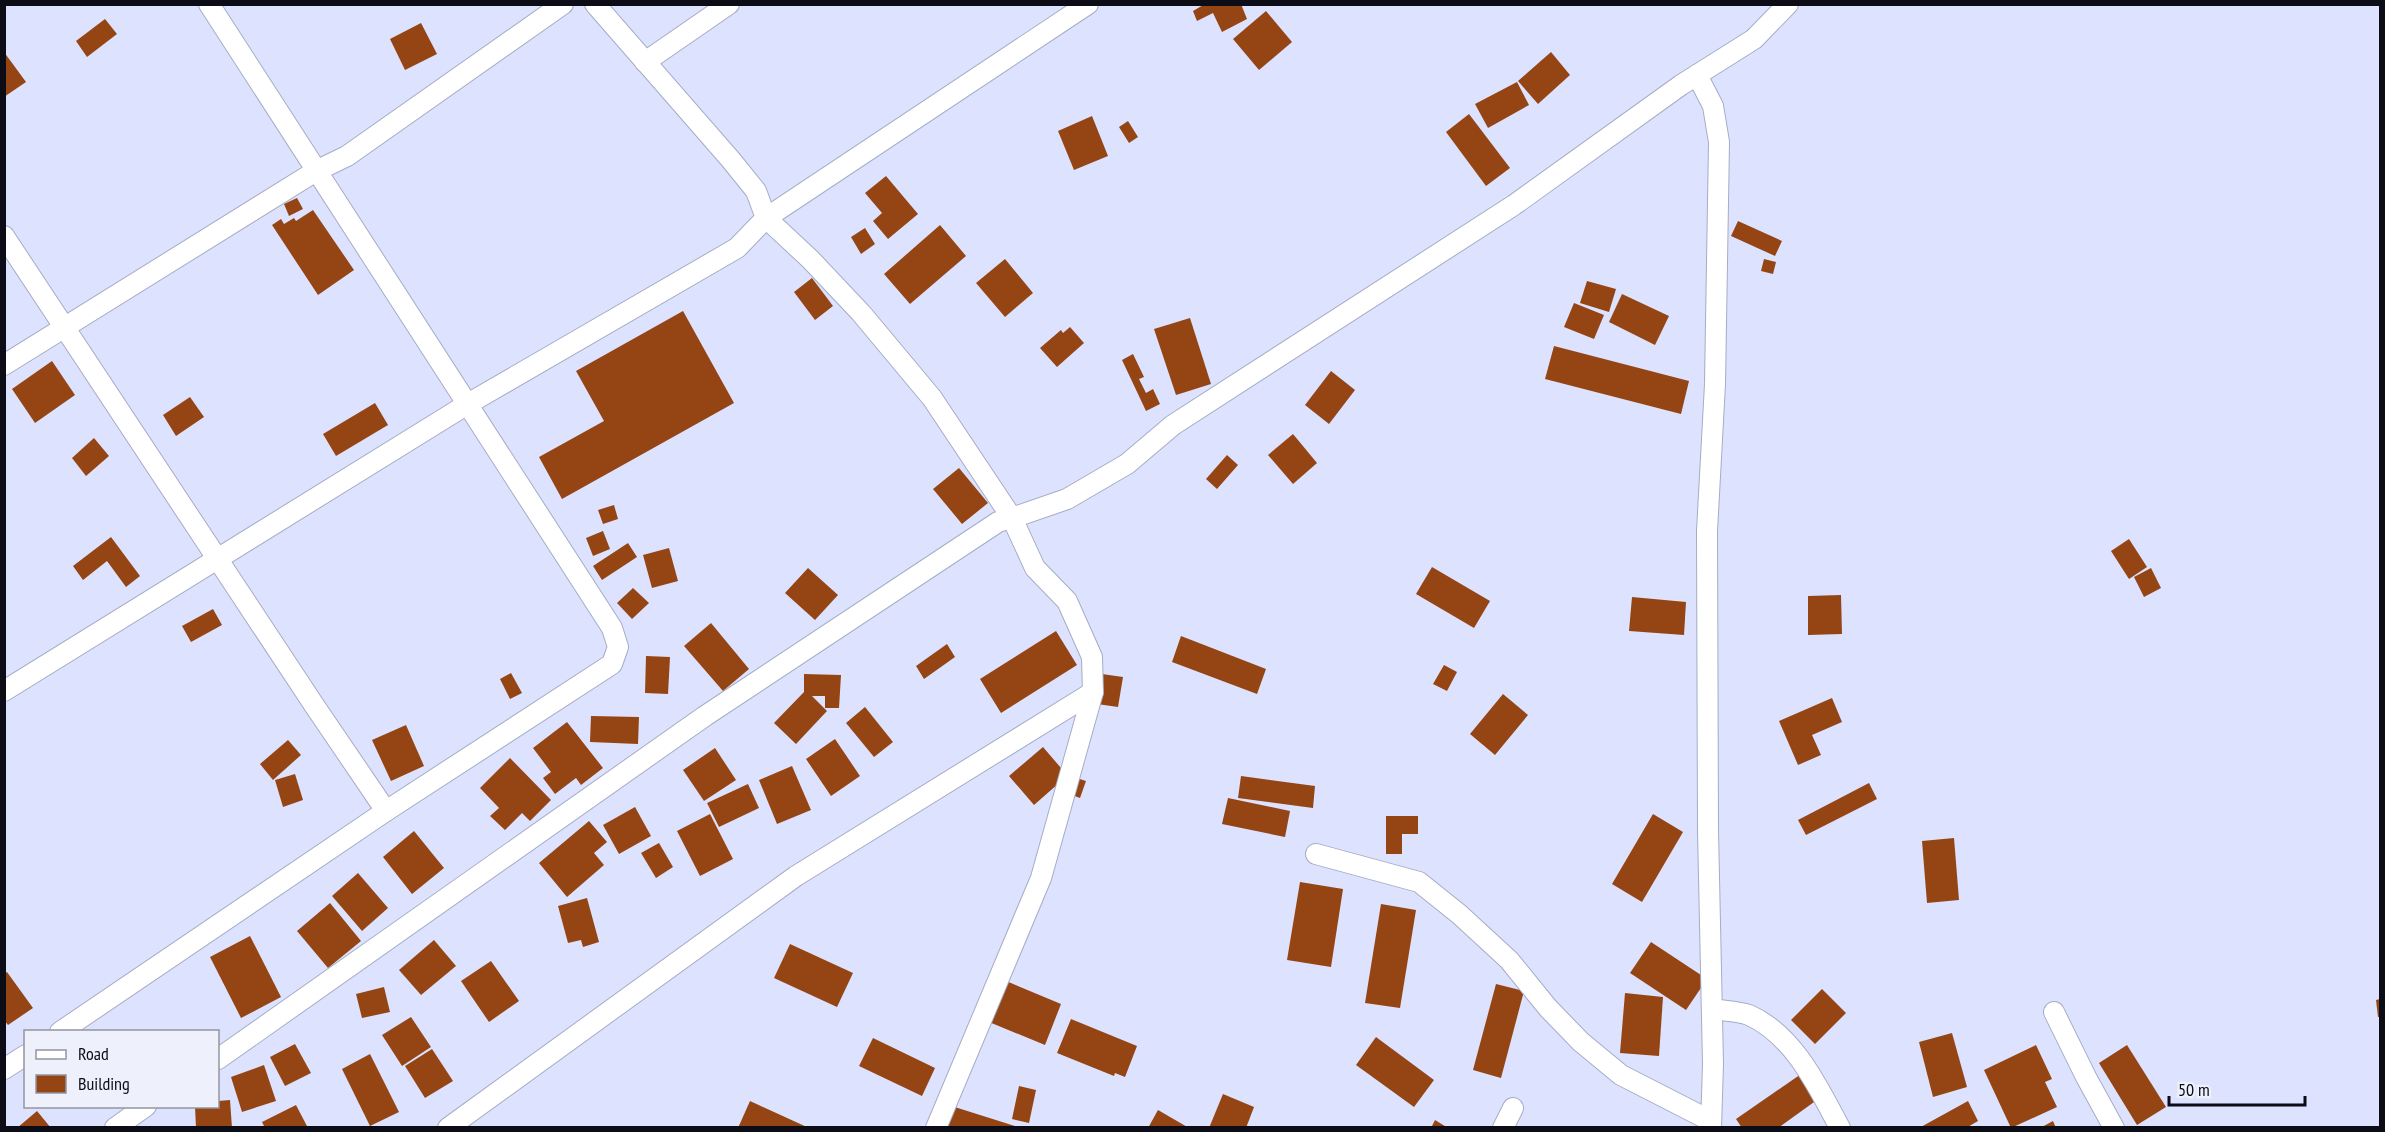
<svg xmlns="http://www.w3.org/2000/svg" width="2385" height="1132" viewBox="0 0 2385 1132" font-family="'PT Sans Narrow',sans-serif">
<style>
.building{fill:#954414}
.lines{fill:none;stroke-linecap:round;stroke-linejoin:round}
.minor-casing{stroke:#a6acc5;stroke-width:22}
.minor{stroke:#fff;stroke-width:20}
</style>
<rect width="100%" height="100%" fill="#dde3fe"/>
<g class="building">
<polygon points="1205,4 1241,4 1247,19 1222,32 1213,13 1197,21 1193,11"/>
<polygon points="1266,11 1292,42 1259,70 1233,39"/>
<polygon points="105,19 117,34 87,57 76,41"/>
<polygon points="421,23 437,54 405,70 390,39"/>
<polygon points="4,52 26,82 4,97"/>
<polygon points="1551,52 1570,75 1538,104 1518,81"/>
<polygon points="1517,82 1529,105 1488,128 1475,104"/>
<polygon points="1469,114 1510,168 1486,186 1446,132"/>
<polygon points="1092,116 1108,156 1074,170 1058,131"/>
<polygon points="1128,121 1138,137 1129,143 1119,127"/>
<polygon points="886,176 918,214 888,239 873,221 882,213 865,193"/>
<polygon points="297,198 303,209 289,216 284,204"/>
<polygon points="313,210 354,270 318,295 272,225 281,219 284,224 294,218 296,221"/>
<polygon points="1738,221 1782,241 1775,256 1731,236"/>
<polygon points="940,225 966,256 910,304 884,274"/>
<polygon points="865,228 875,244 861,254 851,237"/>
<polygon points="1005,259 1033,293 1005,317 976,283"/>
<polygon points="1764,259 1776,262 1773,274 1761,271"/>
<polygon points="812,278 833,306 815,320 794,292"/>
<polygon points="1587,281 1616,289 1609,312 1580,303"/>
<polygon points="1622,294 1669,316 1655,345 1609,322"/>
<polygon points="1574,303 1604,315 1594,339 1564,327"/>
<polygon points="683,311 734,403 562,499 539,457 604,421 576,371"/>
<polygon points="1190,318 1211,384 1176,395 1154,329"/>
<polygon points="1070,327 1084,343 1057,367 1040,348 1061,330 1063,333"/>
<polygon points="1554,346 1689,381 1681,414 1545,379"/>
<polygon points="1133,354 1144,377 1139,379 1146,393 1153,389 1160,404 1146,411 1122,360"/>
<polygon points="52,361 75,395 35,423 12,389"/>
<polygon points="1331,371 1355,390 1329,424 1305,405"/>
<polygon points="190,397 204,417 176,436 163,415"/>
<polygon points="375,403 388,425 336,456 323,434"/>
<polygon points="1293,434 1317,463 1293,484 1268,455"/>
<polygon points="94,438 109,456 86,476 72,458"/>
<polygon points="1227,455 1238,465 1217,489 1206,479"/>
<polygon points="959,468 988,503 962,524 933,489"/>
<polygon points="614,505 618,519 603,524 598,510"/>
<polygon points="603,531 610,549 593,556 586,538"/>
<polygon points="111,537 140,576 126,587 107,561 83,580 73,566"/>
<polygon points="2129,539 2147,567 2129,579 2111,551"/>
<polygon points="628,543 637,557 602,580 593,566"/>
<polygon points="669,548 678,581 652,588 643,555"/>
<polygon points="1432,567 1490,601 1474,628 1416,594"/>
<polygon points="808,568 838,595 815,620 785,593"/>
<polygon points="2151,568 2161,588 2144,597 2134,577"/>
<polygon points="633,588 649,603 632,619 617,603"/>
<polygon points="1841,595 1842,634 1808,635 1808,596"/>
<polygon points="1632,597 1686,602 1684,635 1629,631"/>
<polygon points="213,609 222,625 191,642 182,626"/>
<polygon points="711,623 749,669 723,691 684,646"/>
<polygon points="1056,631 1077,665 1001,713 980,679"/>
<polygon points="1181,636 1266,669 1257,694 1172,662"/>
<polygon points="947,644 955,657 924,679 916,666"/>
<polygon points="646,656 670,657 668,694 645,693"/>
<polygon points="1444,665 1457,672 1447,691 1433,684"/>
<polygon points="511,673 522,693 510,699 500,679"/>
<polygon points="804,674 841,675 839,708 825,708 825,696 812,696 827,711 796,744 774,723 804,692"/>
<polygon points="1102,674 1123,677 1118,707 1097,704"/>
<polygon points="1503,694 1528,715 1495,755 1470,734"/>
<polygon points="1832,698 1842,722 1812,735 1821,755 1798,765 1779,721"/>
<polygon points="865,707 893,742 874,757 846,723"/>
<polygon points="591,716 639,717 638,744 590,742"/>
<polygon points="567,722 603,768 581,785 576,778 555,794 543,778 551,772 533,748"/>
<polygon points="406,725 424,766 391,781 372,740"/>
<polygon points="835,739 860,776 831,796 806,759"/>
<polygon points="288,740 301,755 273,780 260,764"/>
<polygon points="1043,747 1067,775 1086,781 1080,798 1061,791 1067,776 1034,805 1009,776"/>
<polygon points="715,748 736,780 704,801 683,770"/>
<polygon points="510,758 551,800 530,821 522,813 505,830 490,816 499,808 480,788"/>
<polygon points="792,766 811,810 777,824 759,780"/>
<polygon points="295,774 303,800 283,807 275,780"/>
<polygon points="1241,776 1315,786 1313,808 1238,798"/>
<polygon points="1869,783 1877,799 1806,835 1798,820"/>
<polygon points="748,784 759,808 719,827 707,803"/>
<polygon points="1228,798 1290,811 1285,837 1222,824"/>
<polygon points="635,807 651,836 619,854 603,825"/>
<polygon points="710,814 733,859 700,876 677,831"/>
<polygon points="1653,814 1683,832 1642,902 1612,884"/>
<polygon points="1386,816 1418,816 1418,834 1402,834 1402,854 1386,854"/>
<polygon points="589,821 607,842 594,853 604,865 567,897 539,863"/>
<polygon points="414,831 444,868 412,894 383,857"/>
<polygon points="1954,838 1959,900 1927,903 1922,841"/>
<polygon points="659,843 673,867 656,878 641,853"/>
<polygon points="358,873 388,908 362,931 332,896"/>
<polygon points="1300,882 1343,889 1331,967 1287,960"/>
<polygon points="587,898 599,942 583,947 581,940 568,943 558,906"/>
<polygon points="330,903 361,941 328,968 297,931"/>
<polygon points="1381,904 1416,910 1400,1008 1365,1003"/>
<polygon points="250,936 281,997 241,1018 210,957"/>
<polygon points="434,940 456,966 421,995 399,970"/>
<polygon points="1651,942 1707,979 1686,1010 1630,973"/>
<polygon points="790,944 853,973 837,1007 774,978"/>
<polygon points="491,961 519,1001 489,1022 461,981"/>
<polygon points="7,972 33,1008 8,1025 4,1020 4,974"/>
<polygon points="1006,981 1061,1004 1045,1045 989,1022"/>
<polygon points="1496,984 1524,991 1501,1078 1473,1070"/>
<polygon points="384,987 390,1012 362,1018 356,994"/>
<polygon points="1822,989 1846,1013 1815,1044 1791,1020"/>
<polygon points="1625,993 1663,997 1659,1056 1620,1053"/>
<polygon points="2380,999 2380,1017 2378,1017 2376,1000"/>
<polygon points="411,1017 431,1047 402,1066 382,1035"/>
<polygon points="1071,1019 1137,1046 1125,1077 1115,1073 1114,1076 1057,1053"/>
<polygon points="1952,1033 1967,1087 1933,1097 1919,1042"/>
<polygon points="1376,1037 1434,1080 1414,1107 1356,1065"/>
<polygon points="873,1038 935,1068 922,1096 859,1066"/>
<polygon points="295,1044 311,1073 285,1086 270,1057"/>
<polygon points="2036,1045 2052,1079 2045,1082 2057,1107 2011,1128 1984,1070"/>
<polygon points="2127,1045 2166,1107 2137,1125 2099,1063"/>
<polygon points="432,1049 453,1081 425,1098 405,1066"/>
<polygon points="370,1054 399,1112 370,1126 342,1069"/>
<polygon points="264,1065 276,1101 242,1112 231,1077"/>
<polygon points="1804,1072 1821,1097 1778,1128 1742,1128 1736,1119"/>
<polygon points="1019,1086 1036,1090 1029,1123 1012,1119"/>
<polygon points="1223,1094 1254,1107 1246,1128 1209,1128"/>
<polygon points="230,1100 232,1128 196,1128 195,1107 218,1107 218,1101"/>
<polygon points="750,1101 809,1128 738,1128"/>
<polygon points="1968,1101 1978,1121 1966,1128 1919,1128"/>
<polygon points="942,1103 1018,1127 1018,1128 935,1128"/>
<polygon points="296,1105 308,1128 265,1128 262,1122"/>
<polygon points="1158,1110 1189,1128 1148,1128"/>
<polygon points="37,1111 51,1128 17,1128"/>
<polygon points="1435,1120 1448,1128 1431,1128"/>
<polygon points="2053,1121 2056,1128 2040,1128"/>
</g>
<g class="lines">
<defs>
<g id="minor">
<polyline points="645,62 729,4"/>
<polyline points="1697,75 1713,106 1719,142 1715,384 1707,531 1708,830 1713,1064 1711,1128"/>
<polyline points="4,236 314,705 386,811"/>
<polyline points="4,365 316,171 347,156 563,4"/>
<polyline points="4,691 466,405 737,248 766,218 756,191 731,160 595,4"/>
<polyline points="1316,854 1419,882 1459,914 1509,960 1548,1008 1581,1042 1621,1075 1711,1121"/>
<path d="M1712,1009c11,2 26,2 37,6 45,20 69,72 91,113"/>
<polyline points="2054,1012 2086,1077 2114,1128"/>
<polyline points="60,1032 386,811 612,664 618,647 612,628 209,4"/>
<polyline points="218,1059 705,716 998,522 1012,518 932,398 861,313 810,259 766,218 1088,4"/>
<polyline points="4,1069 26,1055"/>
<polyline points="115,1128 146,1106"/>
<polyline points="448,1128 796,876 1093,692"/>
<polyline points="936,1128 1041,878 1093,692 1092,657 1067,601 1035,568 1012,518 1067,499 1127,464 1173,425 1514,205 1681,85 1754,39 1788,4"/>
<polyline points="1503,1128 1513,1108"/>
</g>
</defs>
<use href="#minor" class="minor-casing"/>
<use href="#minor" class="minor"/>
</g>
<rect width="2385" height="1132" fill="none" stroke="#0b0c15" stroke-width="12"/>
<rect x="24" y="1030" width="195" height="78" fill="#eef1fc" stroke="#9395a0" stroke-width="1.5"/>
<rect x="36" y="1050" width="30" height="9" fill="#ffffff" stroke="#9395a0" stroke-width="1.5"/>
<text x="78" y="1060" font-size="18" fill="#0b0c15">Road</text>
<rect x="36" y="1075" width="30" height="18" fill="#954414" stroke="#9395a0" stroke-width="1.5"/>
<text x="78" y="1090" font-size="18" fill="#0b0c15">Building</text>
<path d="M2169 1096v9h136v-9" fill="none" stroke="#0b0c15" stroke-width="3"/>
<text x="2178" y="1096" font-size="18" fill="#0b0c15" stroke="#eef1fc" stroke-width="4.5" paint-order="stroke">50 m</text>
</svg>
